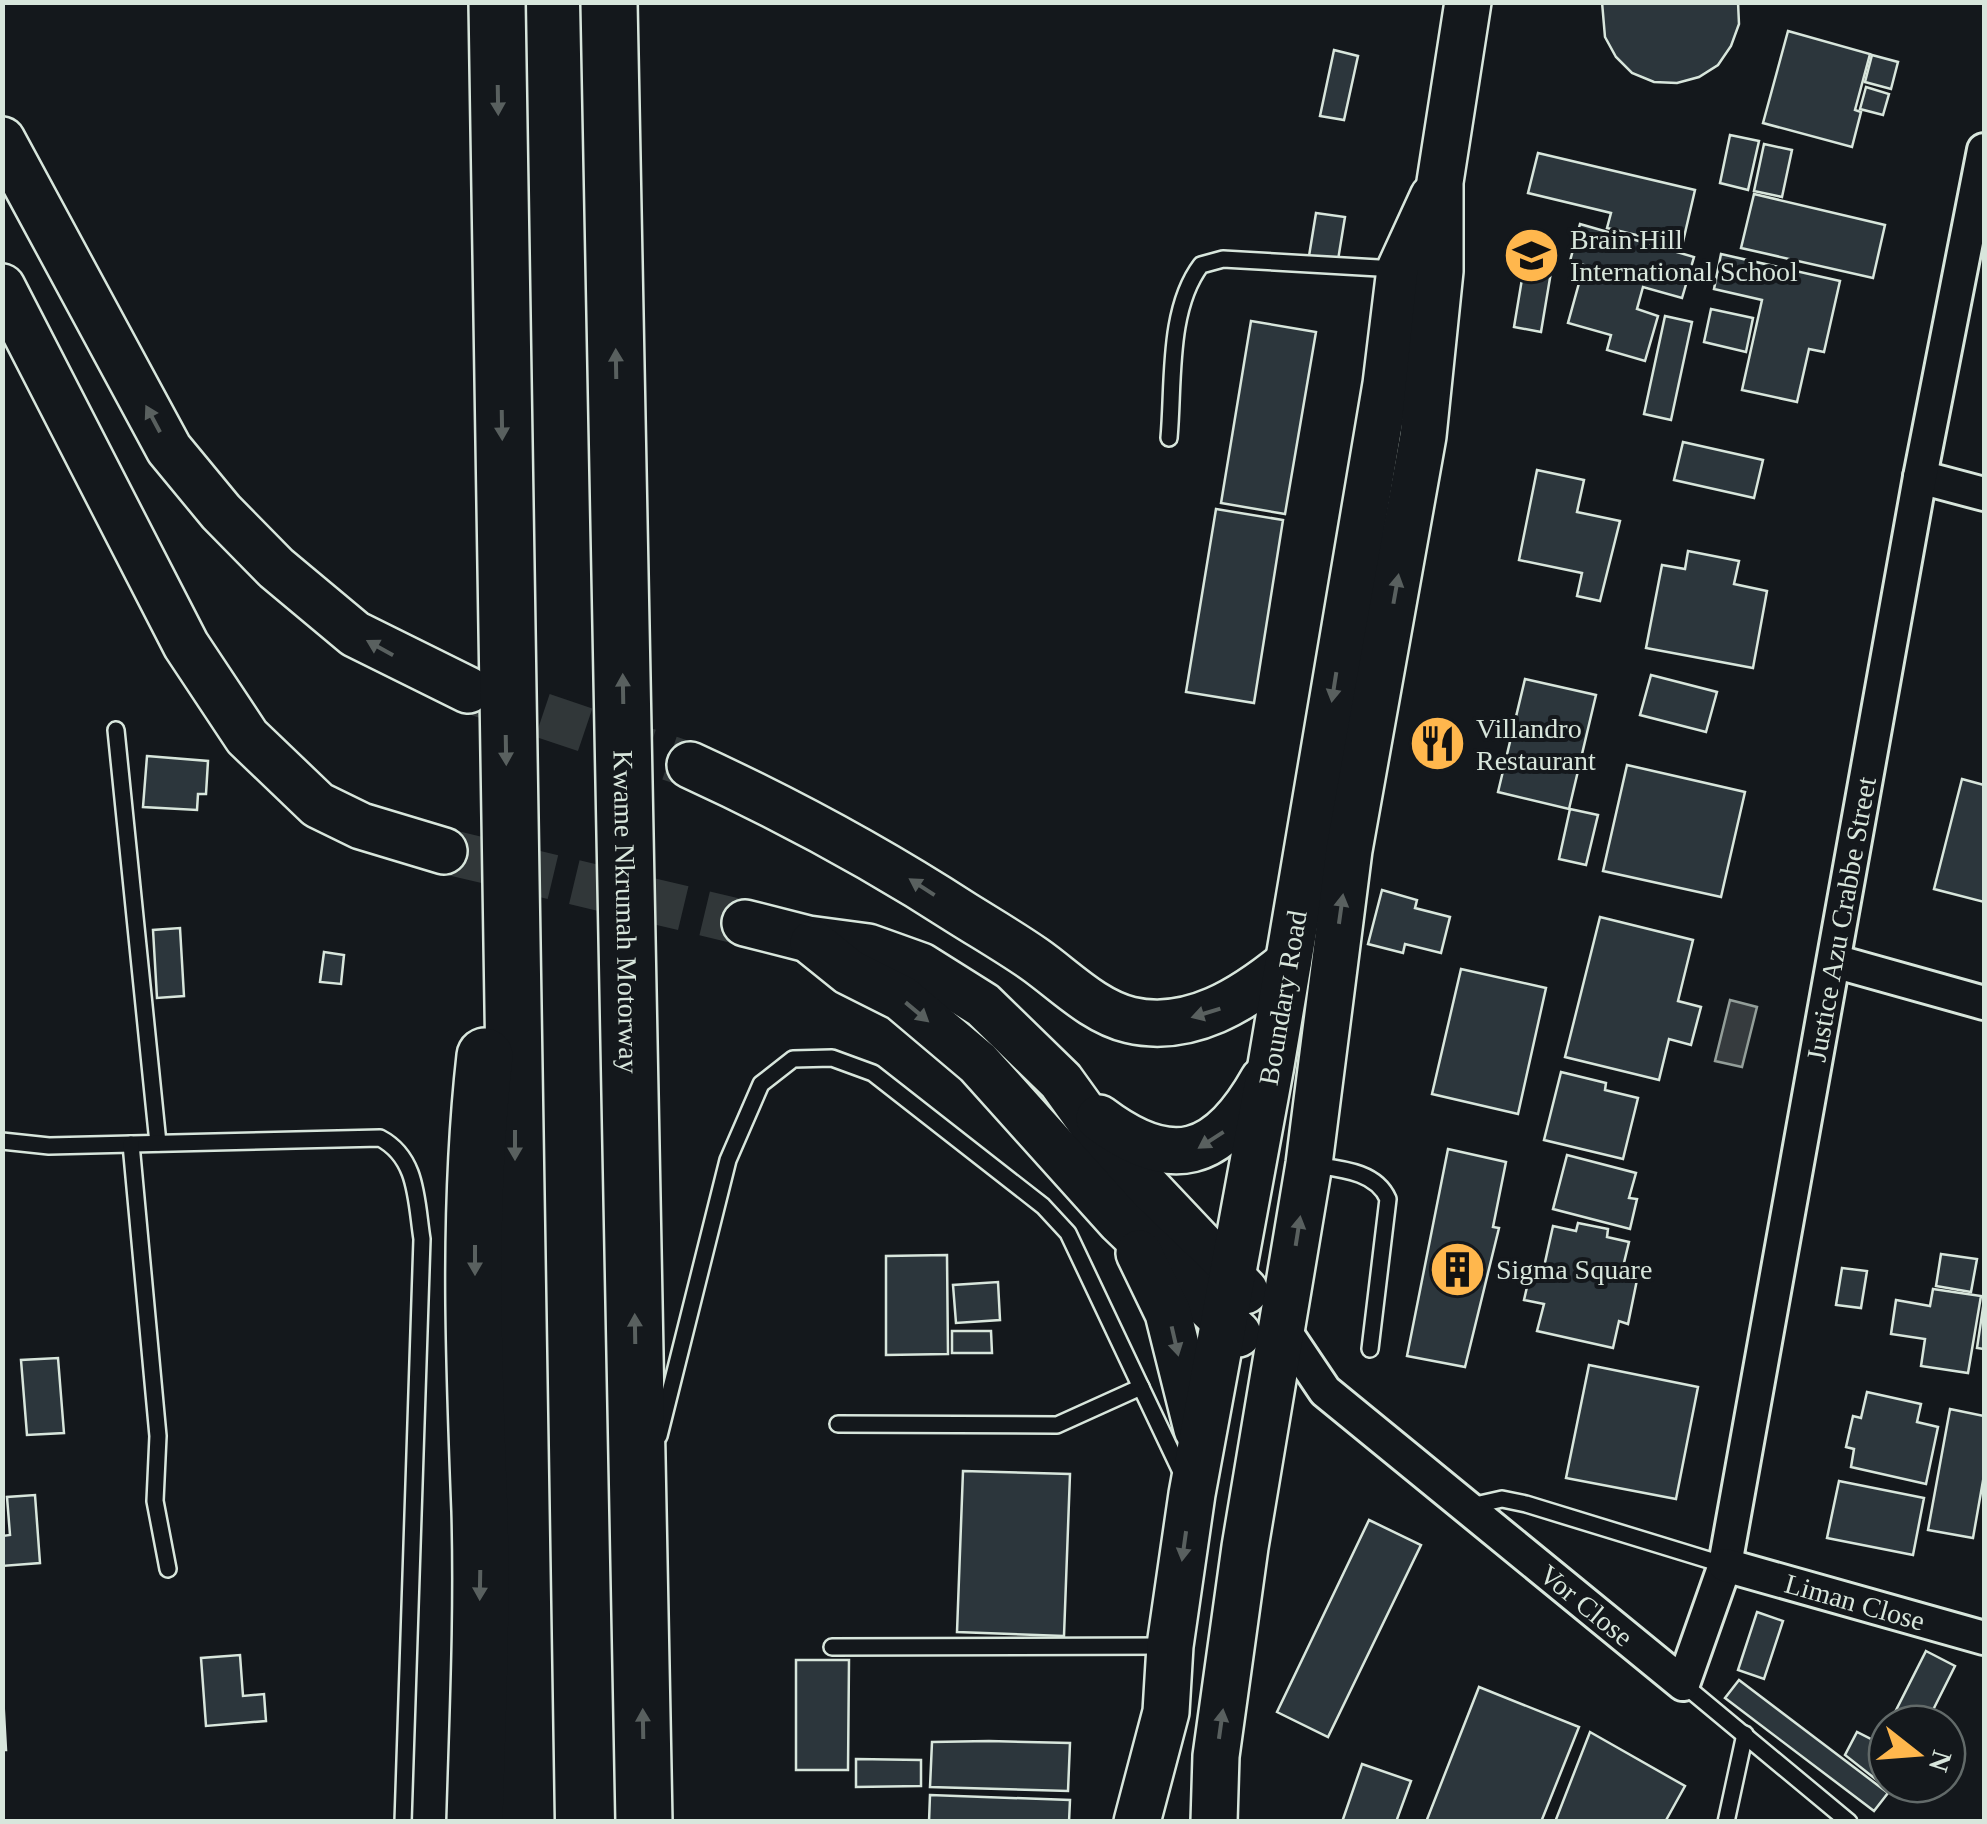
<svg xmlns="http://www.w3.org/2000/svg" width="1987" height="1824" viewBox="0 0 1987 1824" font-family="'Times New Roman',serif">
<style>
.water{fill:#363b3e;stroke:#939e99;stroke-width:2.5}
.building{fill:#2c363c;stroke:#d8e6dc;stroke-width:2.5}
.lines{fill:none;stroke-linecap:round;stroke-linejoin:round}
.secondary-tunnel{stroke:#313739;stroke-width:45;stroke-dasharray:45 22;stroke-linecap:butt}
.lane-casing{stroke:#d8e6dc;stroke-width:20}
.street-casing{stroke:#d8e6dc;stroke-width:38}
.secondary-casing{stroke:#d8e6dc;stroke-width:50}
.highway-casing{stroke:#d8e6dc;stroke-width:60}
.lane{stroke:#14181c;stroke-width:15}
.street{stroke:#14181c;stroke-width:32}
.secondary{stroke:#14181c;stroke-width:45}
.highway{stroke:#14181c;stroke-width:55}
.oneway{fill:#59605f}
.labels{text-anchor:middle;stroke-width:8;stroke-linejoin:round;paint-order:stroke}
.poi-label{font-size:28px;fill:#d8e6dc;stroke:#14181c;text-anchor:start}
.street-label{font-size:28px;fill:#d8e6dc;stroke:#14181c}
</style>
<rect width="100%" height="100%" fill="#14181c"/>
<polygon class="water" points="1730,1000 1757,1007 1742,1067 1715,1061"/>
<g class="building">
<polygon points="1602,2 1738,2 1739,24 1731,46 1718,65 1699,77 1677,83 1654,82 1632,73 1616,57 1605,37"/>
<polygon points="1788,31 1870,54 1855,110 1861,112 1852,147 1763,123"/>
<polygon points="1334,50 1358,56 1344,120 1320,116"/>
<polygon points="1872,55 1898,62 1891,89 1865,82"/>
<polygon points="1866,87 1889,94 1883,115 1860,109"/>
<polygon points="1730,135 1759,141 1748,190 1720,183"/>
<polygon points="1764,144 1792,150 1782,197 1754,191"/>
<polygon points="1538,153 1695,190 1682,246 1607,228 1611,213 1528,193"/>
<polygon points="1754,194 1885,225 1873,278 1741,248"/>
<polygon points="1316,213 1345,217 1338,260 1309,256"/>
<polygon points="1580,224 1694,257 1682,298 1643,287 1637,309 1658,316 1645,361 1607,350 1611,335 1568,323 1584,265 1570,261"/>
<polygon points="1721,254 1840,281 1824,352 1809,349 1797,402 1742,390 1762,300 1714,289"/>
<polygon points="1526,255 1553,260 1541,332 1514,327"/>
<polygon points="1711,309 1753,318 1746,352 1704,342"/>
<polygon points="1665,316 1692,322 1671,420 1644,414"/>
<polygon points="1251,321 1316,332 1285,514 1221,503"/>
<polygon points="1683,442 1763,460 1754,498 1674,480"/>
<polygon points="1537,470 1584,480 1577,512 1620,521 1600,601 1577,596 1582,573 1519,560"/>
<polygon points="1216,509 1283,520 1254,703 1186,692"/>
<polygon points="1688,551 1739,561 1734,584 1767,591 1753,668 1646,648 1662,565 1685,569"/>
<polygon points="1651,675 1717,692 1706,732 1640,715"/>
<polygon points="1525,679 1596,695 1569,809 1498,792"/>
<polygon points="147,756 208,761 206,794 198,794 197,810 143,807"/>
<polygon points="1627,765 1745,792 1721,897 1603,871"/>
<polygon points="1962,779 1984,785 1984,902 1934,889"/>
<polygon points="1570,809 1598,815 1586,865 1559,859"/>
<polygon points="1382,890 1417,900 1415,908 1450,917 1441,953 1405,944 1403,953 1368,944"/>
<polygon points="1600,917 1693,940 1678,1001 1701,1007 1691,1045 1669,1039 1659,1080 1565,1057"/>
<polygon points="180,928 184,996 157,998 153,930"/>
<polygon points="324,952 344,955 341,984 320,982"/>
<polygon points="1461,969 1546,988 1518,1114 1432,1094"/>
<polygon points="1561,1072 1606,1083 1605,1090 1638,1098 1623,1159 1544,1140"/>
<polygon points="1448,1149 1506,1162 1493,1227 1499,1228 1465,1367 1407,1356"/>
<polygon points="1567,1155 1636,1173 1629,1198 1637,1199 1630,1229 1553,1209"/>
<polygon points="1578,1223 1608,1229 1607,1237 1629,1242 1623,1267 1639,1270 1628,1324 1619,1321 1613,1348 1537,1331 1544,1304 1524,1300 1530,1274 1542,1276 1553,1226 1576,1231"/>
<polygon points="1941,1254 1977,1259 1971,1292 1936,1286"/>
<polygon points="947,1255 948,1354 886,1355 886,1256"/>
<polygon points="1842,1268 1867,1271 1861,1308 1836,1305"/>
<polygon points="998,1282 1000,1320 956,1323 953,1285"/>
<polygon points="1933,1289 1981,1296 1968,1373 1921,1366 1925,1339 1891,1334 1896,1300 1930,1306"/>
<polygon points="1984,1301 1984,1349 1977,1348"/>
<polygon points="952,1331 991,1331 992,1353 952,1353"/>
<polygon points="58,1358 64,1433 27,1435 21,1360"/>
<polygon points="1589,1365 1698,1387 1676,1499 1566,1478"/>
<polygon points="1867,1392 1921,1404 1917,1422 1938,1427 1926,1484 1851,1467 1854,1449 1846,1447 1853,1416 1861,1418"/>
<polygon points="1950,1409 1984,1416 1984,1475 1973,1538 1928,1530"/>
<polygon points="963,1471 1070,1474 1064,1636 957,1632"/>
<polygon points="1839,1481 1924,1498 1913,1555 1827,1538"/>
<polygon points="35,1495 40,1563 2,1566 2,1536 10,1535 7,1497"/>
<polygon points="1369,1520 1421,1545 1328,1737 1277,1712"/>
<polygon points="1757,1612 1783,1621 1764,1679 1738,1670"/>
<polygon points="1926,1651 1955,1666 1926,1724 1889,1724"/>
<polygon points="240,1655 243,1696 264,1694 266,1721 206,1726 201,1658"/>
<polygon points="796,1660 849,1660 848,1770 796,1770"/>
<polygon points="1739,1680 1888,1793 1874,1811 1725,1698"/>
<polygon points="1479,1687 1579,1727 1541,1822 1426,1822"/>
<polygon points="3,1695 6,1750 2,1750 2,1695"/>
<polygon points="1887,1727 1887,1784 1896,1784 1892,1792 1845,1755 1857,1732 1879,1743"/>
<polygon points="1590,1732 1685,1786 1665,1822 1555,1822"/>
<polygon points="989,1741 1070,1743 1068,1791 930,1787 932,1742"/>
<polygon points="856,1759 921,1760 921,1786 856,1787"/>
<polygon points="1362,1764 1411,1781 1396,1822 1342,1822"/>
<polygon points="930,1795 1070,1800 1069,1822 929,1822"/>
</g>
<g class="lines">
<g class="secondary-tunnel">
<polyline points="479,694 690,765"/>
<polyline points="444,851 745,923"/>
</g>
<defs>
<g id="lane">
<path d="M1169,438c5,-54 -2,-128 32,-173l22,-6 173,10"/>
<polyline points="116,730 158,1143"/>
<path d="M2,1141l47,5 331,-8c38,20 36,63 42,101l-19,583"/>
<polyline points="131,1144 158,1436 155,1501 168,1569"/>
<path d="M1313,1165c27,4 63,6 75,34l-18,150"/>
<polyline points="838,1424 1057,1425 1141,1387"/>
<polyline points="659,1436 728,1160 761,1084 793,1059 832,1058 873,1073 1043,1206 1068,1233 1183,1476"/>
<polyline points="1471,1506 1502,1499 1526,1504 1725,1565"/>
<polyline points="832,1647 1166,1646"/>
<polyline points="1683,1684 1849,1822"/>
<polyline points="1726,1822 1745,1734"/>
</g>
<g id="street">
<polyline points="1920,477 1984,494"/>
<polyline points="1834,961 1984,1003"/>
<path id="s1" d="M1282,1327l43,64 358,293 42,-119 195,-1088 64,-327"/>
<path id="s2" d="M1725,1565l259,73"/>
</g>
<g id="secondary">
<polyline points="2,140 169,449 221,512 276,568 355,634 468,690"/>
<polyline points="2,287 186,645 247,737 318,805 361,826 444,851"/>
<path d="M690,765c96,44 185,92 273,149 24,15 48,29 71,45 30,21 59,52 96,61 60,14 114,-21 158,-57"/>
<polyline points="745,923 808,939 868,947 921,966 983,1005 1061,1081 1107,1145 1245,1291"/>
<polyline points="813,943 849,972 901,998 978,1063 1120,1221 1238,1334"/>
<path d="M1099,1118c73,55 120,40 164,-38"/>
<polyline points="1139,1253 1168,1313 1197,1429"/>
<path id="s3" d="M1137,1822l29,-110 4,-66 22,-152 79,-429 115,-681 14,-115 33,-72"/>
<polyline points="1214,1822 1216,1756 1245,1547 1309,1164 1349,850 1423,436 1440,271 1440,182 1468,2"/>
</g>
<g id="highway">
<polyline points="497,2 526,1822"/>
<path id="s4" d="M609,2l35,1820"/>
<path d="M475,1822c3,-104 8,-208 5,-311 -6,-151 -12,-304 5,-455"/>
</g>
</defs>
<use href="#lane" class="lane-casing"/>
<use href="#street" class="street-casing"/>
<use href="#secondary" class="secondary-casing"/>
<use href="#highway" class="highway-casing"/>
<use href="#lane" class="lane"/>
<use href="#street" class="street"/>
<use href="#secondary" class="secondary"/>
<use href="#highway" class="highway"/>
</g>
<defs><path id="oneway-solid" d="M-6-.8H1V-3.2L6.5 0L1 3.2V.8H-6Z" transform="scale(2.5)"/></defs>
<g class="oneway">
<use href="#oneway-solid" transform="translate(498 100) rotate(89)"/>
<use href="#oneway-solid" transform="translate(616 364) rotate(-91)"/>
<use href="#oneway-solid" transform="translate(153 419) rotate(-118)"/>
<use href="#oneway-solid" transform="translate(502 425) rotate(89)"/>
<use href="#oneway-solid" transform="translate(1396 589) rotate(-80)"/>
<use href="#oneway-solid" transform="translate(380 648) rotate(-151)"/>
<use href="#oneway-solid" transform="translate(1334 687) rotate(99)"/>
<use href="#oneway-solid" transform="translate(623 689) rotate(-91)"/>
<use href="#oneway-solid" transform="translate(506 750) rotate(89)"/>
<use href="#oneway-solid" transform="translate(922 887) rotate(-147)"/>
<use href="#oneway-solid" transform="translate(1341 909) rotate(-82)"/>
<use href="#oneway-solid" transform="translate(917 1012) rotate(40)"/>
<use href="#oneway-solid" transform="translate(1206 1013) rotate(163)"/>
<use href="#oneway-solid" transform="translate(1211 1140) rotate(147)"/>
<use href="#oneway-solid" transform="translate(515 1145) rotate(90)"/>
<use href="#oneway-solid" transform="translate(1298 1231) rotate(-81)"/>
<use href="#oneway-solid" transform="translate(475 1260) rotate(90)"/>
<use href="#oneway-solid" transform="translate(635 1329) rotate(-91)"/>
<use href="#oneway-solid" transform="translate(1175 1341) rotate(77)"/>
<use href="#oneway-solid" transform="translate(1184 1546) rotate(98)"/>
<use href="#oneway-solid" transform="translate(480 1585) rotate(91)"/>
<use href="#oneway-solid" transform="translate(643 1724) rotate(-91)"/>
<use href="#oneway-solid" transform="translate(1221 1724) rotate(-82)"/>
</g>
<defs>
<symbol id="school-disc" viewBox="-11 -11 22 22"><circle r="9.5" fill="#ffb74d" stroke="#14181c"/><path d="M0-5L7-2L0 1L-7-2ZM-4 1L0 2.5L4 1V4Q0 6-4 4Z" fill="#111"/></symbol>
<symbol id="restaurant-disc" viewBox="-11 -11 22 22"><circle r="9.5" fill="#ffb74d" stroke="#14181c"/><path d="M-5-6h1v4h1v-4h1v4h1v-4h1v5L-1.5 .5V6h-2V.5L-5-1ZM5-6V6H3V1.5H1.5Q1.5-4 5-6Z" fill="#111"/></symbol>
<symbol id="building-disc" viewBox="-11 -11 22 22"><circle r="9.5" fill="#ffb74d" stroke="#14181c"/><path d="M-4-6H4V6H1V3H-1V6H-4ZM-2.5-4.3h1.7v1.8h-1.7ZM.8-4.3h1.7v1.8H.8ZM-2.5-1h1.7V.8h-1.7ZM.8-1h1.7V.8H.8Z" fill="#111"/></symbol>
</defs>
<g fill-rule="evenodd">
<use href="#school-disc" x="1500" y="224" width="63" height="63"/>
<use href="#restaurant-disc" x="1406" y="712" width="63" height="63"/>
<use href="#building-disc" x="1426" y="1238" width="63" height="63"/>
</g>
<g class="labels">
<g class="poi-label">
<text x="1570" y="249">Brain Hill<tspan x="1570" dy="32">International School</tspan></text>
<text x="1476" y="738">Villandro<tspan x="1476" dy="32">Restaurant</tspan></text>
<text x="1496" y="1279">Sigma Square</text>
</g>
<g class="street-label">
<text dy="10" stroke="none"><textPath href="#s4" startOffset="910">Kwame Nkrumah Motorway</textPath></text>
<text dy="10" stroke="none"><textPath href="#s1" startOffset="1322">Justice Azu Crabbe Street</textPath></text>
<text dy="10" stroke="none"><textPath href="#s3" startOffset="838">Boundary Road</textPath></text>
<text dy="10" stroke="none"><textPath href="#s2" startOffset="135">Liman Close</textPath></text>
<text dy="10" stroke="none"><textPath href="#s1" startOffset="415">Vor Close</textPath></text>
</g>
</g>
<rect width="1987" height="1824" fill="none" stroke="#d8e6dc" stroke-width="10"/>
<g transform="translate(1917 1754) rotate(107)"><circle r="48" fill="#14181c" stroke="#626a69" stroke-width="2.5"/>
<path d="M0-8L18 38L0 25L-18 38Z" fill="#ffb74d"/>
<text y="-15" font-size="28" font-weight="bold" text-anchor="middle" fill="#d8e6dc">N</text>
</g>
</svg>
